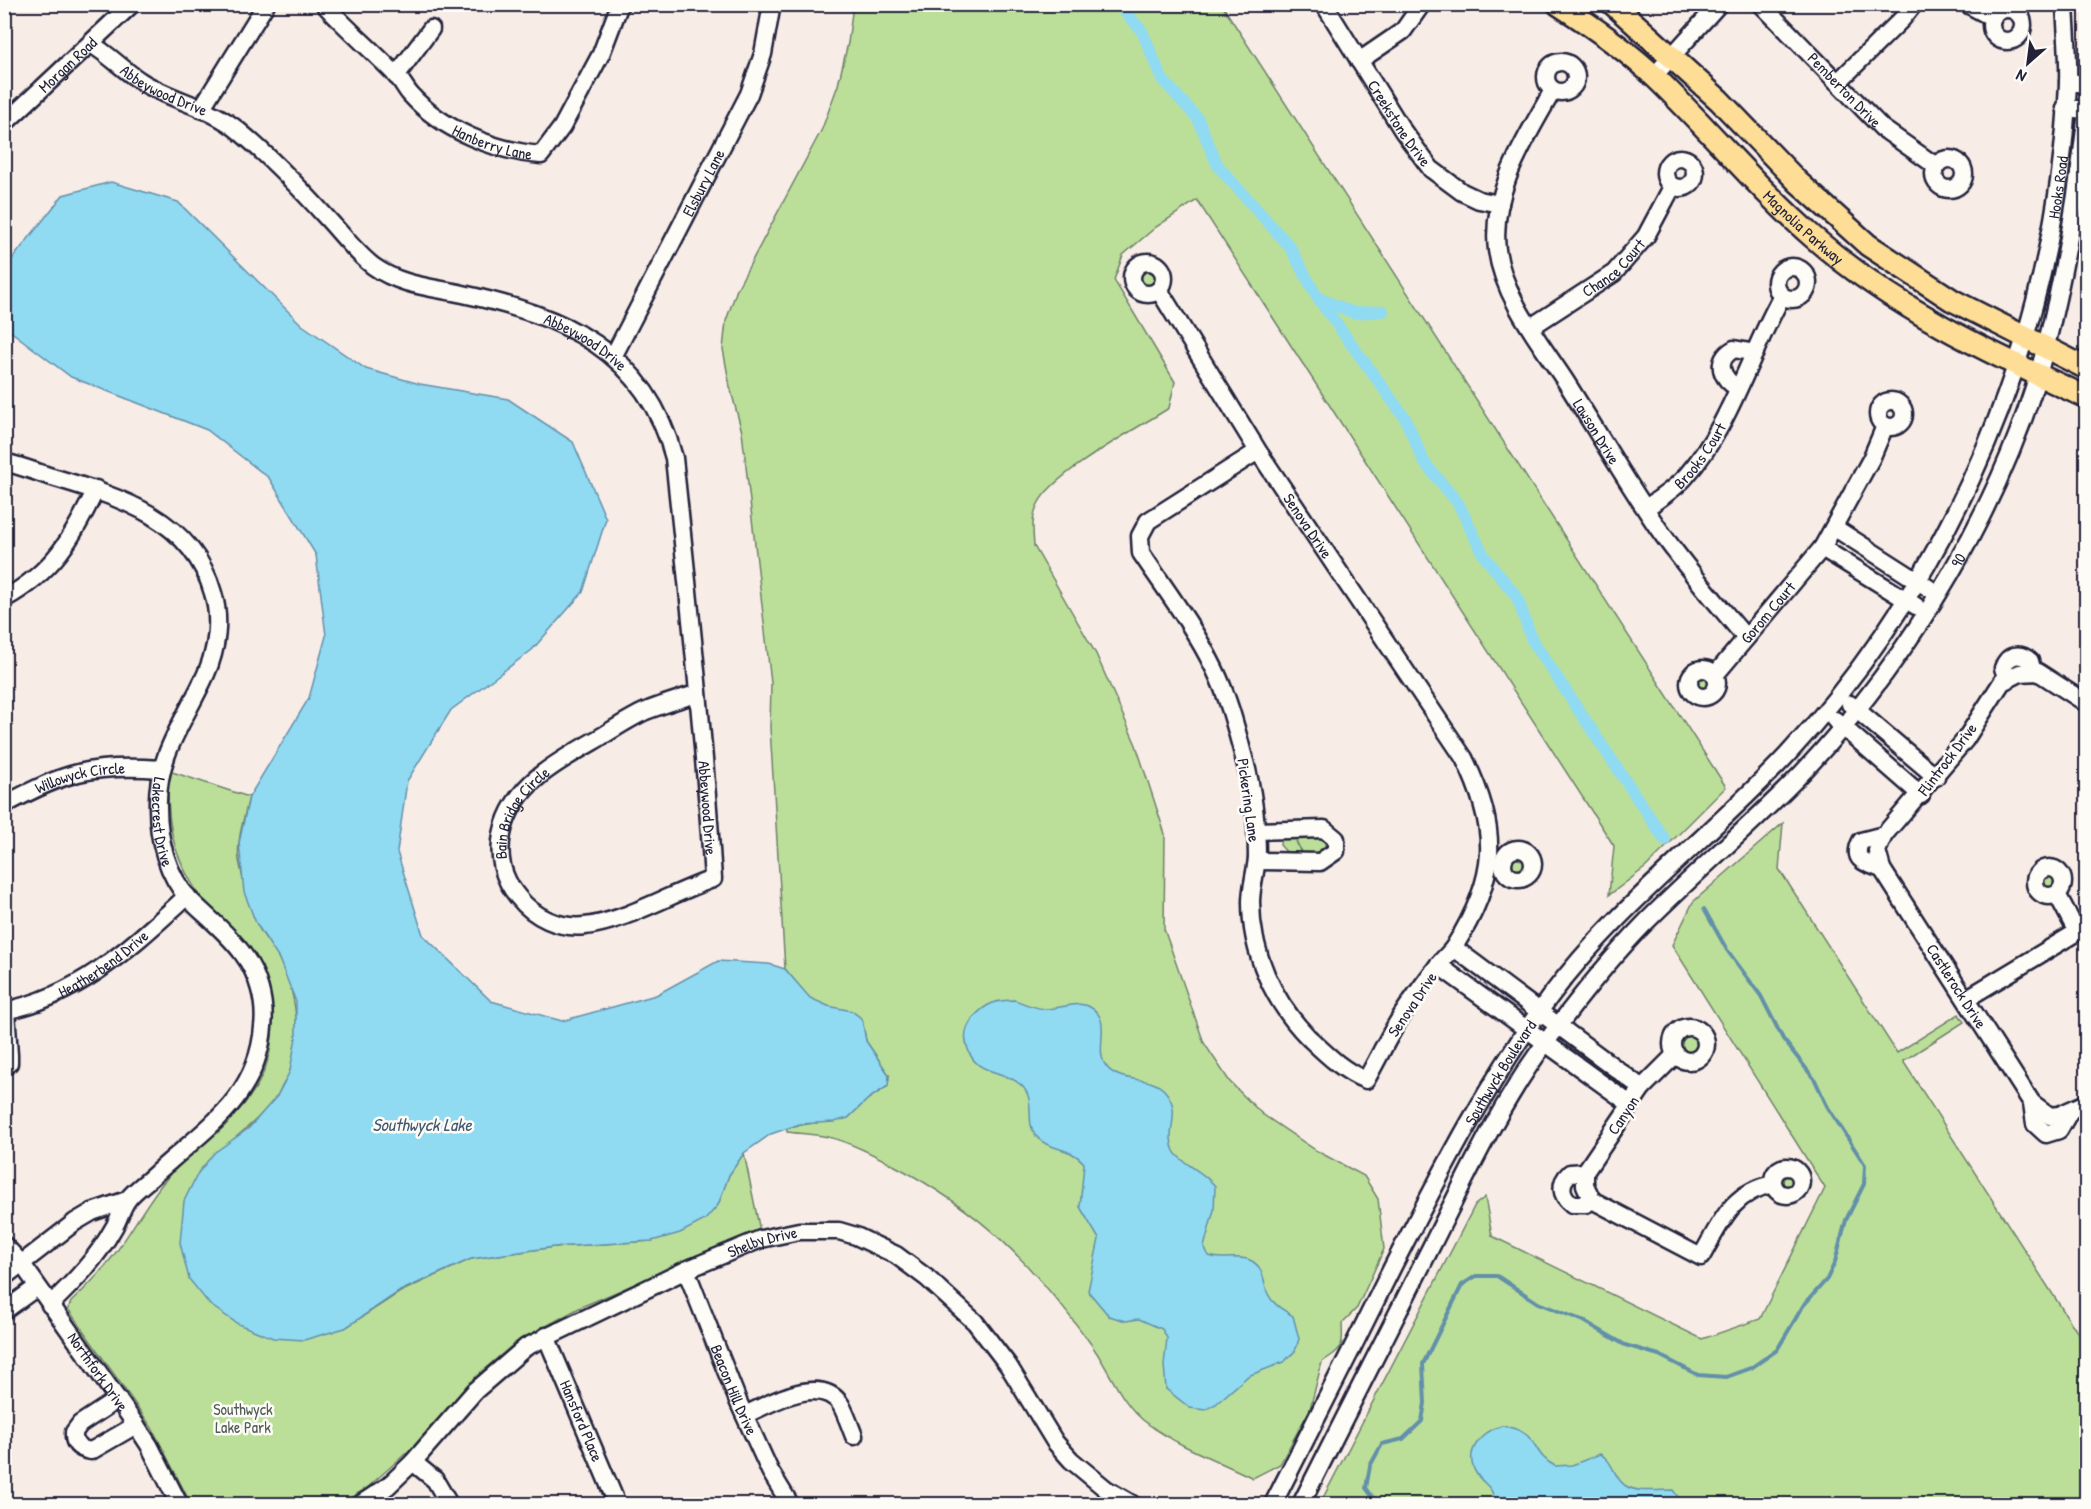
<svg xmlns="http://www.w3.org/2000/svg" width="2091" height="1509" viewBox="0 0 2091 1509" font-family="'Patrick Hand',sans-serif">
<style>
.green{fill:#bbdf99;stroke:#6e806a;stroke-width:1.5}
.water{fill:#90daf2;stroke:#6490a9;stroke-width:1.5}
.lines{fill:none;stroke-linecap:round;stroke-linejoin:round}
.stream{stroke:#6490a9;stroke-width:4}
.canal{stroke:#90daf2;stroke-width:12}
.minor-casing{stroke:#22223b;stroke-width:21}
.major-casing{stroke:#22223b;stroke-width:26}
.minor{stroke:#fdfcf7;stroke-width:16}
.major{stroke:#fedd96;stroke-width:21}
.labels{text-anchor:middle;stroke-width:5;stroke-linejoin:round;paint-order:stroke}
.street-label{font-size:16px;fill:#22223b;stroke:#fdfcf7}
.park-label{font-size:16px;fill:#505b57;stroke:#fdfcf7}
.water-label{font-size:18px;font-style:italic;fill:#435972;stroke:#fdfcf7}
</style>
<rect width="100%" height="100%" fill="#f8ece7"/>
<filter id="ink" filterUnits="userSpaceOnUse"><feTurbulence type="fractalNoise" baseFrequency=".0167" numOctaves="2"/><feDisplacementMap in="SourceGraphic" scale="12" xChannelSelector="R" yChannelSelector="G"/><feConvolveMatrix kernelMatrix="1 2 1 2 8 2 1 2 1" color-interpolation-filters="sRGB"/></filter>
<g filter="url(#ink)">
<g class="green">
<path d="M853,5h369l504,782 -80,80 -37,28 5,-49 -417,-646 -41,27 -33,28 -9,25 61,102 -6,26c-31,20 -116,65 -131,96 -7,13 -5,28 -4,42l62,108 40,91 29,89 -1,95 40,114 26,39 32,32 55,37 47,25 14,23 6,50 -27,59 -15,15c1,25 1,25 -20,39l-12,47 -30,55 -27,14c-34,-17 -74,-31 -105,-54 -29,-21 -39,-57 -60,-84 -58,-78 -107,-129 -193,-174 -20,-11 -41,-22 -63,-28 -14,-4 -30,-4 -45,-6v-5l61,-9 20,-19 20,-13 1,-11 -23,-34 -4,-22c-15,-12 -37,-9 -52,-21 -9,-7 -17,-20 -25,-29l-15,-241 1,-45 -29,-251 -12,-45 -7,-38 3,-28 11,-32 85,-160 16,-44 10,-42z"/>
<circle cx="1150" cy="278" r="14"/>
<circle cx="1705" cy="679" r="14"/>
<path d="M169,771l80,26c-4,19 -13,43 -10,63 4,20 9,44 17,62 5,13 16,23 22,35 22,41 28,101 -2,140 -22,30 -54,48 -78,76l147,155 55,-36 71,-33 83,-12 98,-6 66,-36 11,-30 15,-22 16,78 -179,76 -66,36 -33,28 -68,75 -47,42 -27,16h-149l-39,-76 -84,-119 3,-7c15,-14 30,-30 43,-47 17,-23 30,-48 48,-71 42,-50 105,-75 110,-148 1,-13 2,-28 -2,-41 -5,-14 -20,-29 -28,-41 -48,-68 -80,-94 -73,-183z"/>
<polygon points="1783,823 1779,869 1897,1053 1959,1014 1964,1022 1903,1061 2086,1346 2086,1504 1323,1504 1323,1498 1475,1205 1485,1197 1492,1236 1702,1339 1760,1319 1825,1188 1672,945 1693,902"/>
<polygon points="1281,835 1325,837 1325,846 1316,856 1303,854 1296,841 1301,854 1289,855 1280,845"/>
<circle cx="1518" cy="865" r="14"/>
<circle cx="2048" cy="880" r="14"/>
<circle cx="1690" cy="1043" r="14"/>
<circle cx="1788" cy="1178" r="14"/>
</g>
<g class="water">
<polygon points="111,182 178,202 302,325 366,369 420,384 508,399 573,442 606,519 583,592 532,650 451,710 407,781 397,852 423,935 491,1001 562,1021 656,995 718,961 769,964 785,969 810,998 828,1006 852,1011 862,1019 866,1041 889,1075 888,1086 868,1099 848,1118 834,1122 800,1124 771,1134 744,1153 729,1175 718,1205 705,1220 680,1233 652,1241 554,1247 471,1259 400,1291 345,1328 304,1340 273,1338 238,1324 210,1305 189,1279 180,1243 184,1201 198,1173 214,1153 249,1128 277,1096 290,1071 296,1037 296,1002 279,959 256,923 244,892 239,843 249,797 309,698 326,636 316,555 269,478 207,430 71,377 5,327 5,268 63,195"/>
<path d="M1015,1000c10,4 19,8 30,9 14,0 33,-9 45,-2 24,13 3,41 16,59 14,19 43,8 58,24 20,22 0,40 10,61 6,12 30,20 41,35l-1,24 -10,37 5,9c13,5 31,-2 43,5 13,8 11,21 16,33 5,11 16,16 25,22l6,23 -4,12 -11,11 -36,14 -32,28 -11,6 -15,-2 -24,-19 -2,-24 3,-27 -5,-9 -23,-10 -13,2 -17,-5 -21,-25 11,-52 -19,-32 4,-44c-14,-17 -36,-12 -48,-27 -12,-14 1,-37 -15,-51 -20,-18 -48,-7 -55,-43 -2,-9 2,-18 8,-25 12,-14 23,-17 41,-17z"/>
<path d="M1501,1426c40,4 28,27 54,40l17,-1 28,-11c14,7 13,24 26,32 11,7 34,4 47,4l10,14h-190c3,-17 -9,-18 -17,-31 -13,-22 6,-41 25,-47z"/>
</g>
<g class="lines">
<polyline class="stream" points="1378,1504 1366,1488 1370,1466 1382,1444 1403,1439 1422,1421 1425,1403 1423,1364 1462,1285 1476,1276 1497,1276 1538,1303 1584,1321 1625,1345 1659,1355 1698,1375 1726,1377 1751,1368 1777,1350 1803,1306 1827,1279 1835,1262 1846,1220 1864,1184 1865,1165 1827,1106 1815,1080 1783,1039 1761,996 1727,950 1704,909"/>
<g class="canal">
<polyline points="1118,4 1142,31 1162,79 1198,119 1218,166 1290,247 1317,297 1405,418 1424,462 1458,503 1484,556 1517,597 1532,640 1665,840"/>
<polyline points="1318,298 1354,313 1383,311"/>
</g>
<defs>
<g id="minor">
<path id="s1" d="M324,4c23,25 49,47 72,71 6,6 9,13 14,19 32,36 85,57 131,61l21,-28 39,-73 19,-50"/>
<path id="s2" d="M1324,4l79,127 28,38 31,23 17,8 21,4"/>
<path id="s3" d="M1761,4l121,124 54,38"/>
<polyline points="1967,4 1993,18"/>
<circle cx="2007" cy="25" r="16"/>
<path id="s4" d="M91,44c19,11 33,27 51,38 31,19 69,25 97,49 31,26 60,56 87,86 15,16 29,35 47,49 28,20 58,21 90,28 100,22 183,56 211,164 15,140 30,280 39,421 -39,13 -89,43 -128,47 -26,3 -51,-9 -67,-29 -32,-38 -17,-90 20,-120 18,-15 40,-27 61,-39 15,-9 31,-20 47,-27 17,-7 35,-12 52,-18"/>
<polyline points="1359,61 1403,31 1422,4"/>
<circle cx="1561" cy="77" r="15"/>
<polyline points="396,76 431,29"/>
<polyline points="1654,76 1719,4"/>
<polyline points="1839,81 1902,19 1914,4"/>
<polyline points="2068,82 2086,84"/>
<path id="s5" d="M1553,90c-27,49 -63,101 -56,160 7,49 43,92 69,132 31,49 60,99 92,146 27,39 58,74 88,110"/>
<polyline points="2065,108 2086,110"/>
<polyline points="201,109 266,4"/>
<path id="s6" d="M4,124l128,-120"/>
<circle cx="1680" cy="173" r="15"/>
<circle cx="1949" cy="174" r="15"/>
<circle cx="1148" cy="278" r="16"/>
<circle cx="1792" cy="283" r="16"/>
<path id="s7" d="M1159,290l99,161 206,307c36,73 34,119 -10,189 -4,6 -10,11 -15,17 -12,15 -24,31 -35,48 -14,21 -25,45 -38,68 -22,-8 -41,-27 -58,-43 -35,-36 -57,-84 -57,-135 0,-15 5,-30 6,-45 0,-33 -4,-67 -13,-99 -8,-30 -16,-62 -30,-90 -20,-41 -48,-78 -73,-115l-1,-17 8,-15 110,-70"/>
<path id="s8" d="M1531,327l83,-54 32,-37 26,-49"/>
<path id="s9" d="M614,355l135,-261 14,-40 9,-50"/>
<path d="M1738,388c-16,-9 -25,-27 -4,-39l21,4"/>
<circle cx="1891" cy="414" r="13"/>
<path id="s10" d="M4,462c17,4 32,10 48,15 67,20 140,41 161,116 8,26 4,56 -7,81 -20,45 -50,81 -48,133 0,32 9,68 31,92 18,18 39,34 54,55 15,20 23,48 20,73 -6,74 -62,104 -111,150 -8,7 -18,14 -24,22 -7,9 -9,21 -15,30 -16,29 -39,53 -63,76"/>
<path id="s11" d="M1646,508c14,-10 29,-19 40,-32 44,-49 64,-123 96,-180"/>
<polyline points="1835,528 1938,594"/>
<polyline points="1822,548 1916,606"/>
<path d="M4,599c49,-27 69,-61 92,-110"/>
<circle cx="1703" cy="683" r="14"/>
<path id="s12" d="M1715,675l107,-127 49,-89 14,-33"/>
<path d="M2007,679l-4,-11c5,-14 17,-16 27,-7l3,11"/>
<path id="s13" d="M2086,703l-48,-31 -18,1 -18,9 -37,58 -81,95 -7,16 5,18 150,234 18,13 9,-1 27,-12"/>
<polyline points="1850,704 1936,777"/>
<polyline points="1835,720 1921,795"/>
<path id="s14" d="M4,805c61,-33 87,-41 157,-36"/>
<circle cx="1518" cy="864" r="15"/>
<polyline points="1257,861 1320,862 1336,851 1336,839 1324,829 1257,831"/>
<circle cx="2049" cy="882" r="14"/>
<path d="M1882,869c-16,-6 -31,-8 -21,-28l23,-6"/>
<polyline points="1454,948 1642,1088"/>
<polyline points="1438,965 1630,1104"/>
<polyline points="1966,999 2077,932 2057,894"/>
<path id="s15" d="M4,1011c75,-14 129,-66 183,-115"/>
<circle cx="1689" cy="1044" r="17"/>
<path d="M1676,1054l-34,34 -57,84v13l7,15 109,57c20,-34 30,-65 72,-73"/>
<polyline points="4,1067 9,1063 9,1055 6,1011"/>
<polyline points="2032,1103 2035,1124 2046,1134 2059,1130 2070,1111"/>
<circle cx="1787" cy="1181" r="14"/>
<path d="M1585,1172l-15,1c-11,10 -10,22 2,31h14l6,-4"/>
<path id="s16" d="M4,1245l18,19 114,161 13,20 30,59"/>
<path id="s17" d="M686,1270l52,131 32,70 20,33"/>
<polyline points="4,1277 75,1222 92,1212 127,1200"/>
<polyline points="4,1311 37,1287"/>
<path id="s18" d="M546,1336l71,168"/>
<path d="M118,1399l-38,25 -6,8c-1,12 5,17 17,19l45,-26"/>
<path d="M745,1415c24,-11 76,-42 96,-10 5,9 9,21 13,31"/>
<polyline points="413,1462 435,1480 449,1504"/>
<path id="s19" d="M361,1504l27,-18 25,-24 62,-71 51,-44 160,-77 75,-31 38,-8h40l17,5 40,19 31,23 48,44 33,43 47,77 16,18 35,29 26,15"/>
<path id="s20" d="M1273,1504c41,-80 82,-161 122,-242 47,-91 93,-181 154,-264 68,-92 160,-160 238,-243 169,-183 270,-423 281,-672 1,-26 -2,-53 -3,-79"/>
<path id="s21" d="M1301,1504c44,-87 88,-174 132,-261 35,-70 69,-143 116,-205 29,-39 61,-79 94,-113 51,-52 108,-99 159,-152 110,-117 204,-272 244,-427 19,-75 31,-149 40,-225"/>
</g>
<g id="major">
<path id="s22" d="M1558,4c34,22 69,46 98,74 53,51 101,110 157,159 81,71 176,116 273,160"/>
<polyline points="1613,4 1719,100 1798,182 1868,245 1952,300 2086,368"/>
</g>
</defs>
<use href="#minor" class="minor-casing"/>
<use href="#major" class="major-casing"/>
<use href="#minor" class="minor"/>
<use href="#major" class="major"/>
</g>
</g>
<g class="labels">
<g class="street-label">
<text dy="6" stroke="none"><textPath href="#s6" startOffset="87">Morgan Road</textPath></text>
<text dy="6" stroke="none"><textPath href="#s4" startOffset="87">Abbeywood Drive</textPath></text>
<text dy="6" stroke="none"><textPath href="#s3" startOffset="120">Pemberton Drive</textPath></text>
<text dy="6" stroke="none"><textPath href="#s2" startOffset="141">Creekstone Drive</textPath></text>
<text dy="6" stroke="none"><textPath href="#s1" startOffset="222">Hanberry Lane</textPath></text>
<text dy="6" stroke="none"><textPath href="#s9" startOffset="194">Elsbury Lane</textPath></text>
<text dy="6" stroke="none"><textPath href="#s20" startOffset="1556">Hooks Road</textPath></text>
<text dy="6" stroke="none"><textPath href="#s22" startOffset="333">Magnolia Parkway</textPath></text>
<text dy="6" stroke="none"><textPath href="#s8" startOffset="102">Chance Court</textPath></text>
<text dy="6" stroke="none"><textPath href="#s4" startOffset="591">Abbeywood Drive</textPath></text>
<text dy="6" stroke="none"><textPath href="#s5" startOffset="381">Lawson Drive</textPath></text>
<text dy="6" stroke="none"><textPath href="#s11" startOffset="76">Brooks Court</textPath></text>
<text dy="6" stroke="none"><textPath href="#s7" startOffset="279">Senova Drive</textPath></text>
<text dy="6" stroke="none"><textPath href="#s21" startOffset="1160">90</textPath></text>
<text dy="6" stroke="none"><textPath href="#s12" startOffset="82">Gorom Court</textPath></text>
<text transform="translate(1947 759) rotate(-53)" y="6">Flintrock Drive</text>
<text dy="6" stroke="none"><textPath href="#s14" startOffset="82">Willowyck Circle</textPath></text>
<text transform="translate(1249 800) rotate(82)" y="6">Pickering Lane</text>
<text dy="6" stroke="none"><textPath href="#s4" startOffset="1094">Abbeywood Drive</textPath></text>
<text dy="6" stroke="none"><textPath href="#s4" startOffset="1473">Bain Bridge Circle</textPath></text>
<text dy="6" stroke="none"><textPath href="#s10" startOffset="500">Lakecrest Drive</textPath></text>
<text dy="6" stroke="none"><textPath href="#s15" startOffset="111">Heatherbend Drive</textPath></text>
<text dy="6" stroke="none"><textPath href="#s13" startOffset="464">Castlerock Drive</textPath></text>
<text transform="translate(1412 1004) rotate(-56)" y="6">Senova Drive</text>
<text dy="6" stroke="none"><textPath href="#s20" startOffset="488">Southwyck Boulevard</textPath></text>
<text transform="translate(1623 1115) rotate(-56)" y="6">Canyon</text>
<text dy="6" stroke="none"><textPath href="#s19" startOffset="488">Shelby Drive</textPath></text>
<text dy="6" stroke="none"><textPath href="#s16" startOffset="158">Northfork Drive</textPath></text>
<text dy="6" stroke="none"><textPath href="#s17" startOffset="129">Beacon Hill Drive</textPath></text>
<text dy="6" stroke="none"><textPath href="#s18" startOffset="92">Hansford Place</textPath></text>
</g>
<g class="park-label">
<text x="243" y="1415">Southwyck<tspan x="243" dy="18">Lake Park</tspan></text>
</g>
<g class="water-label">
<text x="422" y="1131">Southwyck Lake</text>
</g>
</g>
<rect width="2091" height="1509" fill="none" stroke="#fdfcf7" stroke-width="24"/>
<rect x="12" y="12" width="2067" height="1485" fill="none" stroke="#22223b" stroke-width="2" filter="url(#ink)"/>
<g transform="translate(2028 63) rotate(208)" stroke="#fdfcf7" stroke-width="4.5" paint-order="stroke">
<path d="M0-4.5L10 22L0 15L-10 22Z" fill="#22223b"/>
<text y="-9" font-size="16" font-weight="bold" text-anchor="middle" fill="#22223b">N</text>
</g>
</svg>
